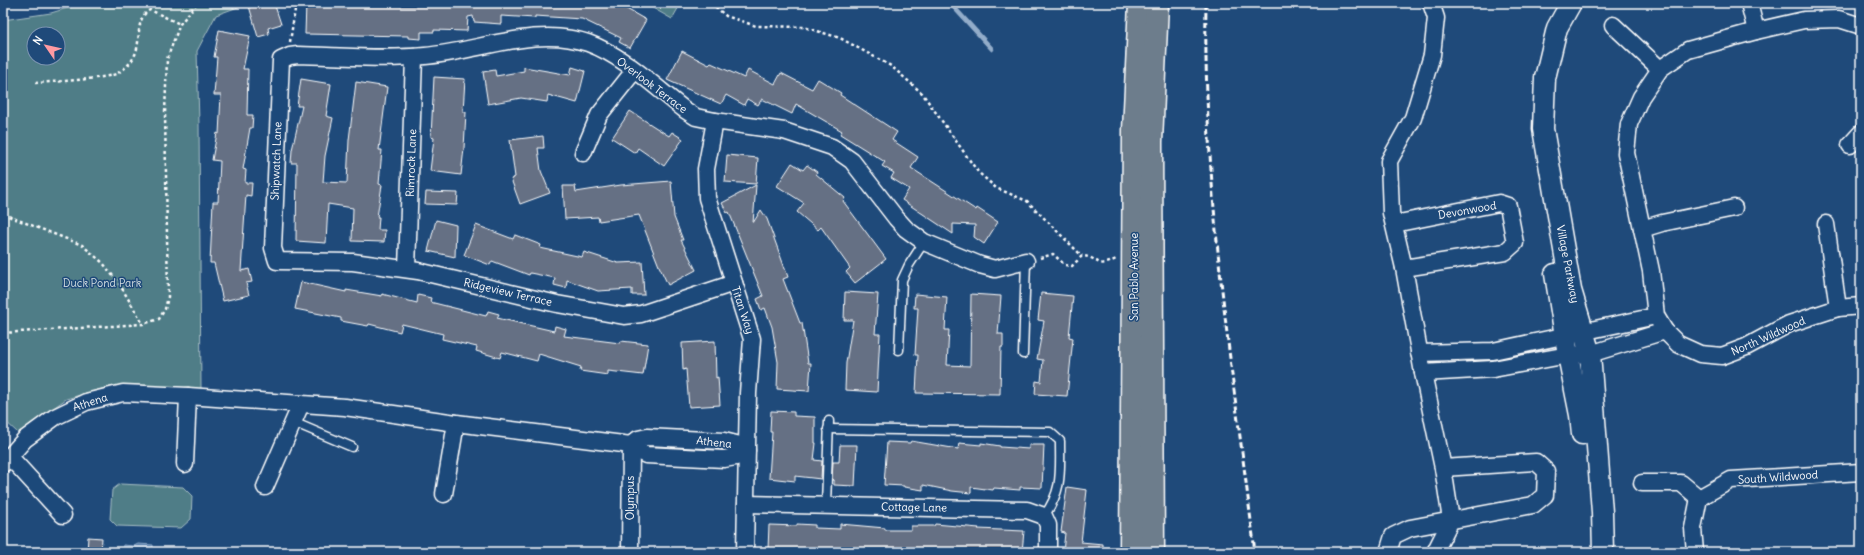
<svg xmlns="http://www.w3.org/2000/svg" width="1864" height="555" viewBox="0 0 1864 555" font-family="Delius,sans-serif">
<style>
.green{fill:#4f7d87;stroke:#a7bec3;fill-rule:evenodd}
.water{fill:#4b76a6;stroke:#93adca}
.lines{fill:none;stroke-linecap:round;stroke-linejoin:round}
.stream{stroke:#93adca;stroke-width:4.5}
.building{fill:#657084;stroke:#fff}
.service-casing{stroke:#fff;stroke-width:11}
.minor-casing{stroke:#fff;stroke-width:19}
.tertiary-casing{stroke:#fff;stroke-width:23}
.primary-casing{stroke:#fff;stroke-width:25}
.path{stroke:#fff;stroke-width:2.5;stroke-dasharray:3 3;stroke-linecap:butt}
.service{stroke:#1f4a7a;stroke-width:8}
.minor{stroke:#1f4a7a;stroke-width:16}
.tertiary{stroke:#1f4a7a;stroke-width:20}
.primary{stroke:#6d7d8c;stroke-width:22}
.rail{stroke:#fff;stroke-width:3;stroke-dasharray:6 3;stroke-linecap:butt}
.labels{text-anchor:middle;stroke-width:3;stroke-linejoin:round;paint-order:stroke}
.street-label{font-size:11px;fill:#fff;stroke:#1f4a7a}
.park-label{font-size:11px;fill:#d3dee1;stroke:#1f4a7a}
</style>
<rect width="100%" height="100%" fill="#1f4a7a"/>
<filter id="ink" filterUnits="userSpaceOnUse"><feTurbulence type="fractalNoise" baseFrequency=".025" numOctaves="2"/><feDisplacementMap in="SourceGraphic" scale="8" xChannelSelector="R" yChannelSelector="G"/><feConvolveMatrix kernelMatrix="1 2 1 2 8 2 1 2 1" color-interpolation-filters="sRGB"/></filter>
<g filter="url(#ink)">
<g class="green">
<path d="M84,3h165l-33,12 -19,36 2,72 2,268 -64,-6 -28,2 -43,12 -48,34 -15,-14v-399l48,-7zM34,34h24v24h-24z"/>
<polygon points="644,3 681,3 672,19"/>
<polygon points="120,484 183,487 192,496 191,519 181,528 117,526 110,519 112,490"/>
</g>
<polygon class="water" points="138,544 153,545 153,552 121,552 123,545 134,546"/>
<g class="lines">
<polyline class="stream" points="950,3 992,49"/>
</g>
<g class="building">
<polygon points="260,3 274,3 281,24 268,28 269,34 258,37 249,6"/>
<polygon points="306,3 373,5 373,3 400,3 400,6 440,6 440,3 616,3 646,20 630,48 619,42 621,38 582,19 535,16 535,18 501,16 501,24 474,22 473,16 468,17 467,31 434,30 434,32 421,32 421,39 408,38 408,36 305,34"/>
<polygon points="219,30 250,36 243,69 248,69 247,115 253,115 252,128 250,128 243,169 246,170 245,183 252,183 251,196 246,195 241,271 249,269 252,282 246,283 249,295 223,301 214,263 210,263 213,202 218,202 220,161 212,160 217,133 219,134 221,95 214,95 217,57 214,57"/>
<polygon points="682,51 709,65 711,63 744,78 748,70 775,84 781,73 812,89 818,79 841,93 840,95 897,132 892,140 918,157 911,168 976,210 977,208 998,222 984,244 974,237 975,225 953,224 953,234 902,200 909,189 891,178 894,173 882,166 885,162 840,134 842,131 796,104 792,114 762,99 758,105 747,99 744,105 726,95 721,104 667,80"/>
<polygon points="524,67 570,75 572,67 585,71 577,103 548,95 547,102 521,98 488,104 483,72 495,70 496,76 524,71"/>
<polygon points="434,77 465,79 463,112 466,112 464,148 461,175 430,171 434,138 431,137"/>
<polygon points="301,79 331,84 326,116 333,118 325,156 323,182 347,183 349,140 356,82 387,87 379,150 382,150 379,184 382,185 377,217 379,217 378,230 385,230 384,242 352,241 353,208 328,204 326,243 296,241 297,163 291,163 292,150 302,106 297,106"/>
<polygon points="630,111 669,136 672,132 683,139 664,166 638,148 635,153 612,138"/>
<polygon points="543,136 544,148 538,148 541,171 550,193 520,204 511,179 515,177 510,140"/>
<polygon points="727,155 758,158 756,184 725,182"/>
<polygon points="792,163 803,170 807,165 817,172 816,174 845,198 843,201 886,259 855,283 846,272 850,268 821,227 818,230 797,212 804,203 777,186"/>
<polygon points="671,181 674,217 683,240 681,240 696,270 668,285 659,266 639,215 599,221 598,217 565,219 563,186 575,186 576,192 621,185"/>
<polygon points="756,185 753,223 761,210 767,219 788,277 783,279 800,323 802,323 808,363 811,363 809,391 777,389 778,362 772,327 765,308 761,310 757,299 763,296 729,212 727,213 722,203"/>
<polygon points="426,192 458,193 457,205 425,204"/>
<polygon points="436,220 456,225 455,257 428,251"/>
<polygon points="476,225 513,239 515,235 541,245 540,248 582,257 584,252 618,263 642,262 644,295 632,295 632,289 598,291 567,280 566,288 554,285 555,278 530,273 529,275 492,261 490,265 464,255"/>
<polygon points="301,282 346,292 346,290 382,296 382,294 417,303 418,295 431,298 430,302 486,316 488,311 499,314 497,318 554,331 555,326 566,329 564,336 620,343 621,341 648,344 643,375 608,371 608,375 580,371 581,367 539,354 537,361 502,352 500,358 476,351 477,347 442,339 443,334 402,324 400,332 369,324 368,326 341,321 341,318 295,309"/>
<polygon points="845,292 878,294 875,334 880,334 877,392 845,390 846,363 853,320 844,320"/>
<polygon points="1041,293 1073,296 1069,337 1073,338 1067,396 1035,394 1036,381 1041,382 1043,360 1037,359 1044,321 1038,320"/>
<polygon points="915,294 947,297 945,330 949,330 947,365 970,366 971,294 1001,296 998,334 1003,334 1003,347 1001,347 1000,394 916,393 918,355 915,355 918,308 914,308"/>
<polygon points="715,341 716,378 718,377 720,405 689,407 686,369 683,370 682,343"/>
<polygon points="771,411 794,412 794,416 815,417 815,443 816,443 814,460 822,461 821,479 795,476 795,481 769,478 772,432 770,432"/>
<polygon points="911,441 958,449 959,443 981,445 981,443 1000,446 1000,447 1029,449 1029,445 1044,445 1042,488 1020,487 1020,490 994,488 993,490 971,487 971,493 952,491 923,485 923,490 904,487 904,486 884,485 887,442 910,443"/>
<polygon points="840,445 857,445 855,486 834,485 834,480 832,480 833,462 839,462"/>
<polygon points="1067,487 1087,490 1081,542 1103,544 1103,552 1063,552 1065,533 1061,532"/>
<polygon points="797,524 815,525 815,528 840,529 840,524 885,528 885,530 911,530 911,526 934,526 935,524 979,528 978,529 1024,531 1022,552 773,552 773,549 768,549 769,525 797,526"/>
<polygon points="88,537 102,538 101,552 87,552"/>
</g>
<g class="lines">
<defs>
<g id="service">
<polyline points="899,350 902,280 909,265 924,242"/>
<polyline points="1023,354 1026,261"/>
<polyline points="293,422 352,447"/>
<path d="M828,429l222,3 10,9c0,31 3,49 -16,75"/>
<polyline points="826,505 829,421"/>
</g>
<g id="minor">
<polyline points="1431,3 1436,18 1432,55 1413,118 1389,161 1391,213 1404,268 1423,373 1443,468 1451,520 1435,552"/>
<polyline points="1749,3 1756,31"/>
<polyline points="1613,25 1660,69 1641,97 1629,124 1626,153 1651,271 1656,316 1665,331 1678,344 1700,354 1722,356 1746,347 1789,324 1838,308 1861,306"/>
<polyline points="1660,69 1688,50 1756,31 1804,20 1839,19 1861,26"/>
<polyline points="715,121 706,169 707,198 752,339 748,393 745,552"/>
<polyline points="1850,145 1861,133"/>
<polyline points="583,153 599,115 634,71"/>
<polyline points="1394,224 1499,203 1508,206 1515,243 1505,252 1404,268"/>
<polyline points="1826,224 1838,308"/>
<polyline points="1642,229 1662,223 1734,208"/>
<polyline points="407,269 414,57"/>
<path d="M734,283l-93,31 -17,2 -67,-12 -139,-33 -65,-9 -76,-1 -4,-13 8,-188 9,-4 8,-1c42,1 85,5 127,1 52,-4 111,-31 163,-13 36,13 67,44 97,67l11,7 19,4 69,10 48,16 20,14 44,57 10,11 18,13 56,23 15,4 31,-8"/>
<polyline points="1419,353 1493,351 1656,316"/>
<polyline points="1423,373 1493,369 1568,355 1590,354 1665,331"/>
<polygon points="647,437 724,441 736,444 747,450 736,457 724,459 646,455 638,451 631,445 638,439"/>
<polyline points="9,456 63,515"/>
<polyline points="3,464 25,439 55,417 86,402 123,393 188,396 345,407 456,423 631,445 630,552"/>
<polyline points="185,464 188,396"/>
<polyline points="1642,483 1681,483 1699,498"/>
<polyline points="265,487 301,404"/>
<polyline points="444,494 456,423"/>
<polyline points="746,504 1027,510 1044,516 1048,525 1048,552"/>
<polyline points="1388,552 1393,536 1410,528 1533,505 1545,495 1546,471 1536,462 1443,468"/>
<polyline points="1695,552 1693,528 1699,498 1731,480 1861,472"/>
</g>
<g id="tertiary">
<polyline points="1571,3 1557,28 1545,78 1543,129 1571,290 1590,354 1602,512 1603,552"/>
<polyline points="1555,274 1568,355 1580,415 1582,434"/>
</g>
<g id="primary">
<polyline points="1131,552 1134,130 1140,3"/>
<polyline points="1153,552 1151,142 1157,3"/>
</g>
</defs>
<use href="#service" class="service-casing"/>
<use href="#minor" class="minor-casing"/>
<use href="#tertiary" class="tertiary-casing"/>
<use href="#primary" class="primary-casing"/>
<g class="path">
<polyline points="711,3 726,16 756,26 804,27 840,38 891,66 922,93 978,172 996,188 1027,201 1082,256"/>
<polyline points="290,42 296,3"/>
<path d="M35,83c15,-1 73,-4 83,-10 8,-5 15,-12 18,-21 5,-14 -1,-34 14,-42l30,14"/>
<polyline points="3,214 82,245 103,263 120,285 143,324"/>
<path d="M1040,258l13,-4 12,11 7,1 10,-10c18,1 13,14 34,3"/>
<polyline points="3,333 143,324 159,319 165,309 168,297 165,113 167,59 180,24 197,3"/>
</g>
<use href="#service" class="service"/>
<use href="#minor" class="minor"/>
<use href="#tertiary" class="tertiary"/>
<use href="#primary" class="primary"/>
<path class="rail" d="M1206,3c-3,184 26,367 49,549"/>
</g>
</g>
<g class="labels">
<g class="street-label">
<text transform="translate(652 85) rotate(37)" y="4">Overlook Terrace</text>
<text transform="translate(276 161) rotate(-88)" y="4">Shipwatch Lane</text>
<text transform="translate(411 163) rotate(-88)" y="4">Rimrock Lane</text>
<text transform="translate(1467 210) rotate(-10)" y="4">Devonwood</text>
<text transform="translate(1568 264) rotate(79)" y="4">Village Parkway</text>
<text transform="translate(1134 277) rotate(-90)" y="4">San Pablo Avenue</text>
<text transform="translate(508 292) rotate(13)" y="4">Ridgeview Terrace</text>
<text transform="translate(743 310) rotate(72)" y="4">Titan Way</text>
<text transform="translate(1768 336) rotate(-24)" y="4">North Wildwood</text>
<text transform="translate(90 402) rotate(-18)" y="4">Athena</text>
<text transform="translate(714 442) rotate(6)" y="4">Athena</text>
<text transform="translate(1778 477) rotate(-4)" y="4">South Wildwood</text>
<text transform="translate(630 498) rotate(-90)" y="4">Olympus</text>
<text transform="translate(914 507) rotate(1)" y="4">Cottage Lane</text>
</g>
<g class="park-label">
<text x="102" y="287">Duck Pond Park</text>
</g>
</g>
<rect width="1864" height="555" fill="none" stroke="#1f4a7a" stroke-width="16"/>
<rect x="8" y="8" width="1848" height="539" fill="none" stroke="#fff" stroke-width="1.5" filter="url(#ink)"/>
<g transform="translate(46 46) rotate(304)"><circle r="19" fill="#1f4a7a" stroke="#7992af"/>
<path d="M0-3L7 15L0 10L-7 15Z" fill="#ff9aa2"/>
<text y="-6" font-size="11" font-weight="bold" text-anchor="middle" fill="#ffffff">N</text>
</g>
</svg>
